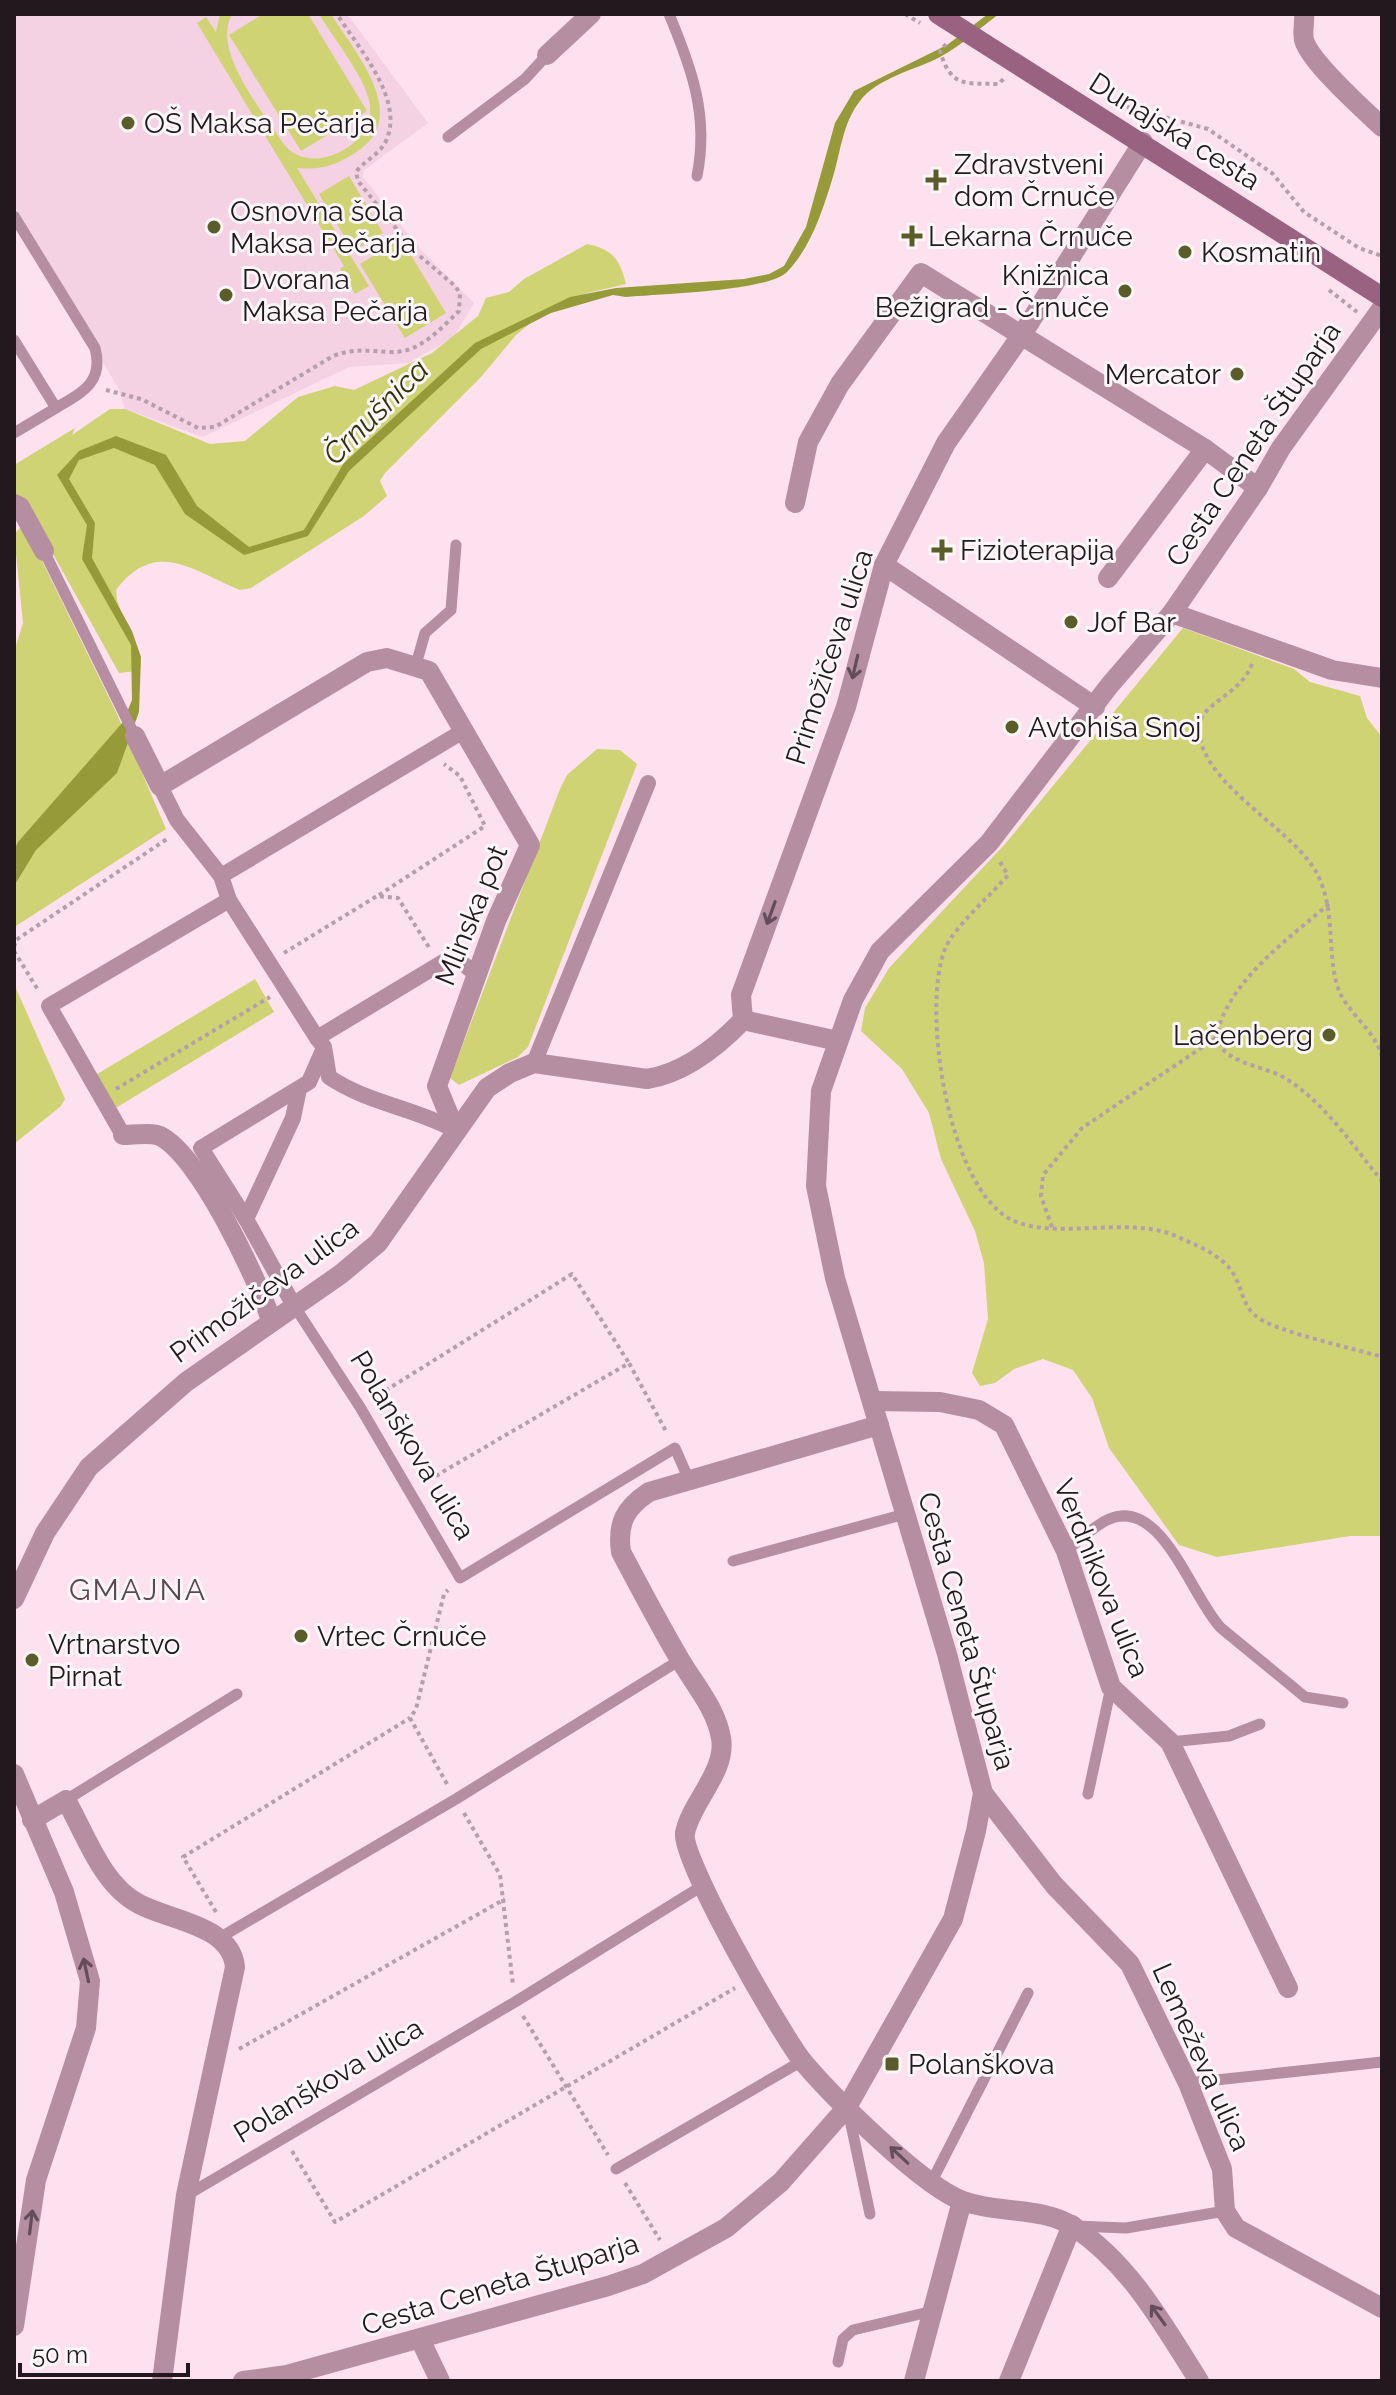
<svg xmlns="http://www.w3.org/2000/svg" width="1396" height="2395" viewBox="0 0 1396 2395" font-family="Raleway,sans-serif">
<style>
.built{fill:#f4d1e3}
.green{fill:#cfd373}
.water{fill:#979a38}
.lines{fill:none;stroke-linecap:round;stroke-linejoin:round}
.path{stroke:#b59faa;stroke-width:4;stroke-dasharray:4 4;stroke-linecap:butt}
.service{stroke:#b58ea2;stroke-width:11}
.pedestrian{stroke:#b58ea2;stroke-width:16}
.minor{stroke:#b58ea2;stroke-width:20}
.tertiary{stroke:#b58ea2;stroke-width:20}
.secondary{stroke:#996280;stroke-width:20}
.oneway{stroke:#644d59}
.poi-dot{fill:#5a5c29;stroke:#fbf6f8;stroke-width:3}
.labels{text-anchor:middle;stroke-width:6;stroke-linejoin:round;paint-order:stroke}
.poi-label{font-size:28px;fill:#22181d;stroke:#fbf6f8;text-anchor:start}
.street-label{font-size:28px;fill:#22181d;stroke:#fbf6f8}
.water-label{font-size:30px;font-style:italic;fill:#313208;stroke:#fbf6f8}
.neighbourhood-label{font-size:30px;letter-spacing:2px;fill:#5c4652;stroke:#fbf6f8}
</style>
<rect width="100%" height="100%" fill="#fde1ef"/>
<polygon class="built" points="14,14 347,14 428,123 364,170 363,177 420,249 474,303 453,338 408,363 349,367 203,437 125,409 119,390 14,204"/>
<g class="green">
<path d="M220,14h12c-21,37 31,97 51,129 26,36 92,3 87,-38 -2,-24 -38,-69 -51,-91h12c24,39 82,103 24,139 -21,13 -34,17 -58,15l72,118 -14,8 -15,-25 4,-3 -147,-243 9,-6 10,15z"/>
<polygon points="263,14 308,14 367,111 301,151 229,35"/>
<polygon points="349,176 383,233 353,251 319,194"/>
<polygon points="401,239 446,313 405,338 360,264"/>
<path d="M587,244c25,5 33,15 39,40l-39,9 -38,15 -33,27 -35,42 -96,96 -5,8 7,15 -23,20 -113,72 -11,2c-49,-20 -84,-52 -124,0l1,10 22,63 -2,8 -18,2 -92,-166 -13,-10v-32l61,-37 -3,7 38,-26h15l85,35 35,-3 53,-44 37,-11 19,4 78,-37 46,-37 8,-18 23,-6 15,-13z"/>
<polygon points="24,524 116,712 166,829 16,926 14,932 14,652 23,623 14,534"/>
<polygon points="1183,628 1294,669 1310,682 1360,696 1367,718 1382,737 1382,1536 1350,1536 1217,1557 1179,1545 1109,1448 1092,1398 1073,1370 1043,1359 1014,1369 995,1383 980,1386 972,1373 988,1319 984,1263 975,1231 941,1159 929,1113 902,1069 861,1031 865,1008 889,968 1005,844"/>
<polygon points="597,749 620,750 637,764 528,1047 518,1057 459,1085 450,1078 560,789 567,775"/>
<polygon points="255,979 274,1012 114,1109 94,1076"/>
<polygon points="14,984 65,1099 61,1106 14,1144"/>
</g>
<path class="water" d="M988,14h11c-19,14 -38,32 -59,43 -25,13 -63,21 -80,44 -18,23 -19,51 -28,79 -10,32 -21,67 -45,92 -18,19 -129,22 -161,25l-13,-2 -62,18 -70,36 -132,122 -41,65 -64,19 -59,-41 -30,-49 -41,-17 -35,12 -10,19 26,44 -3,35 40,73 9,26 -2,55 -22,61 -81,77 -22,36v-36l4,-8 105,-120 9,-22 -1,-55 -49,-86 5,-34 -30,-50 22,-24 37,-15 50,19 31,51 52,41 55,-17 40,-67 131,-120 95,-46 46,-9 128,-9 25,-5 15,-8 22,-39 29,-104 19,-32 93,-46z"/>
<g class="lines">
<g class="path">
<polyline points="905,14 920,23"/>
<path d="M946,44l-6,7c11,37 25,32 59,33l5,-6"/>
<polyline points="1127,107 1208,129 1272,173 1304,212 1359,248 1382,256"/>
<polyline points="1329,290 1357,312"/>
<path d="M106,390l35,9 57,29 17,-1 118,-71c21,-8 35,-5 56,-4 30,2 50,-22 70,-41l1,-18 -6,-8 -39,-33 -57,-71 -2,-9c9,-12 23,-17 30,-31 19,-42 -28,-93 -49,-127"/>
<path d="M1252,664c-11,31 -52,39 -53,63 -1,54 87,98 114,140 24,37 13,79 24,118 8,27 38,44 45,72"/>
<path d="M1000,862l8,13c-16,19 -54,52 -63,74 -24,60 3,237 65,270 44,23 120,-5 168,18 20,9 42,17 55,36 10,16 9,35 27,46 19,13 96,30 122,38"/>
<polyline points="379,895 485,826 460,776 444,764"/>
<path d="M1329,904c-42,36 -102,78 -113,134 9,26 46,27 67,39 41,24 69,68 99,104"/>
<polyline points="14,947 16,940 167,839"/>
<polyline points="14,951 38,990"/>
<polyline points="284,953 377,896 398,898 430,949"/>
<polyline points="116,1089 270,997"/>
<polyline points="1052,1227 1041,1196 1043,1175 1082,1128 1216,1038"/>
<polyline points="372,1399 572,1274 629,1363"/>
<polyline points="422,1484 629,1363 667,1433"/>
<polyline points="447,1784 410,1718 416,1709 444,1594 448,1590"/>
<polyline points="464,1813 500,1875 513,1985"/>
<polyline points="216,1912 183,1857 410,1718"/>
<polyline points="523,2016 608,2155"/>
<polyline points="239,2049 505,1899"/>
<polyline points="292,2151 335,2222 735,1988"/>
<polyline points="625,2183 660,2240"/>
</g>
<g class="service">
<path d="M669,14c23,55 40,102 28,162"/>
<polyline points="448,137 525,79 547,55"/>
<path d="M14,216l81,132c9,34 -12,44 -39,60"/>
<polyline points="14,340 56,408 14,433"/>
<polyline points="44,551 135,736"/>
<polyline points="415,668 425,633 451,610 456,545"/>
<polyline points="293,1304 360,1407 460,1578 675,1448 689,1480"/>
<path d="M1066,1551c12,-10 25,-22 39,-30 55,-30 86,76 116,107l84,69 38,6"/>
<polyline points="733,1561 905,1514"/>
<polyline points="1170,1742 1229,1736 1260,1724"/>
<polyline points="1088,1794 1111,1687"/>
<polyline points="66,1800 237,1694"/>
<polyline points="221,1937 456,1799 680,1660"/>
<polyline points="1188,2083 1382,2062"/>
<polyline points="849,2115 870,2214"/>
<polyline points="616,2169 802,2061"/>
<polyline points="932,2181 1028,1993"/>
<polyline points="187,2195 515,2002 702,1886"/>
<polyline points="1076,2226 1126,2228 1225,2211"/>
<polyline points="838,2362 843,2339 853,2330 933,2311"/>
</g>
<g class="pedestrian">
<polyline points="160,786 177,820 221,876 229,900 317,1038"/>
<polyline points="221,876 465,730"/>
<polyline points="534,1063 648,783"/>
<path d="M455,1130c-40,-22 -88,-27 -126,-53l-5,-30 -7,-9 136,-82 23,18"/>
<polyline points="123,1135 49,1006 229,900"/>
<polyline points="246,1219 201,1148 309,1082 324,1048"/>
<polyline points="293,1304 246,1219 293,1118 299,1089"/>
</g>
<g class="minor">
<path d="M1304,14c1,8 -2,18 0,26 6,22 60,70 78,87"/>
<polyline points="547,55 591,14"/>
<polyline points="795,503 808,442 840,384 921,273 1205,449 1258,488"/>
<polyline points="14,504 20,507 44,551"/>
<polyline points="884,565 1095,707"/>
<polyline points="1108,578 1205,449"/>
<polyline points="1172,613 1332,670 1382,678"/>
<polyline points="135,736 160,786 367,662 387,658 429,671 530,845 496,921 437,1086 455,1130"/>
<polyline points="743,1020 741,995 846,707 884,565 946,443 1023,333 1143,142"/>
<path d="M123,1135c10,0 28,-3 37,1 39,19 97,142 111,184"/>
<polyline points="873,1401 940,1402 979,1410 1004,1425 1066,1551 1111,1687 1170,1742 1288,1988"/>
<path d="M879,1425l-230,67c-24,16 -32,31 -28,60 19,36 38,72 58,106 15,26 37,50 42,80 6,33 -30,64 -36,95 -5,25 98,205 119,230 29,34 119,124 159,138 35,13 78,5 111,26 57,38 90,99 125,154"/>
<path d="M14,1599l31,-66 44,-66 97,-85 155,-108 37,-31 109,-155 23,-15 24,-10 113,16c38,-6 70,-32 96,-59l95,21"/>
<polyline points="14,1774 64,1892 90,1981 86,2028 36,2180 14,2326"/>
<polyline points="983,1793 1054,1885 1130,1964 1188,2083 1222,2169 1225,2211 1236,2228 1382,2308"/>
<path d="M32,1820l34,-20c20,35 36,85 73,104 32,17 92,21 96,63l-49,228 -24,186"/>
<polyline points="420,2339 440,2381"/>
<polyline points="914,2381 962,2201"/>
<polyline points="1009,2381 1072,2225"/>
</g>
<polyline class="tertiary" points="243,2381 287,2375 608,2286 643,2274 726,2228 781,2182 847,2107 953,1919 976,1831 983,1793 947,1654 835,1278 816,1186 821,1091 853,1000 880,951 989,843 1109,686 1172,613 1258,488 1281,448 1382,308"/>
<polyline class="secondary" points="938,14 1382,297"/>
</g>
<defs><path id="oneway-shaft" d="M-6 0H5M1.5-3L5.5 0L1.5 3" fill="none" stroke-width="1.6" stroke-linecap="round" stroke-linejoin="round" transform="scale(2)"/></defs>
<g class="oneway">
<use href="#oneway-shaft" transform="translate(855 667) rotate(103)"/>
<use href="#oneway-shaft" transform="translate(771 913) rotate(110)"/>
<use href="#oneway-shaft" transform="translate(86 1970) rotate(-102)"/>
<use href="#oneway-shaft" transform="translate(899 2155) rotate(-137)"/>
<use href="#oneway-shaft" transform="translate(31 2222) rotate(-83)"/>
<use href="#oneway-shaft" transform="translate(1158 2315) rotate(-126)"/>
</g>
<g class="poi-dot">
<circle cx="128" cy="123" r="8"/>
<path d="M932 168h8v8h8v8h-8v8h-8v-8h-8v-8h8z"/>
<circle cx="214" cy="227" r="8"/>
<path d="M908 224h8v8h8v8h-8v8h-8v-8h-8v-8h8z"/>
<circle cx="1185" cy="252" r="8"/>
<circle cx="1125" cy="291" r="8"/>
<circle cx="226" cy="295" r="8"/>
<circle cx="1237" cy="374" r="8"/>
<path d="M938 538h8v8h8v8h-8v8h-8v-8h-8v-8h8z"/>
<circle cx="1071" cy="622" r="8"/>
<circle cx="1012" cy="727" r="8"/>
<circle cx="1329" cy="1035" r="8"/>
<circle cx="301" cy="1636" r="8"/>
<circle cx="32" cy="1660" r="8"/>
<rect x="884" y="2056" width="16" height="16" rx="4"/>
</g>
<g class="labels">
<g class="poi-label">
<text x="144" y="133">OŠ Maksa Pečarja</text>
<text x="954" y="174">Zdravstveni<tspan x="954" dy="32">dom Črnuče</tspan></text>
<text x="230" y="221">Osnovna šola<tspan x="230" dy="32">Maksa Pečarja</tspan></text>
<text x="928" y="246">Lekarna Črnuče</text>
<text x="1201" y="262">Kosmatin</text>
<text x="1109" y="285" text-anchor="end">Knižnica<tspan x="1109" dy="32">Bežigrad - Črnuče</tspan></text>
<text x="242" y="289">Dvorana<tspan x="242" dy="32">Maksa Pečarja</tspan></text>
<text x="1221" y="384" text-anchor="end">Mercator</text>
<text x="960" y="560">Fizioterapija</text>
<text x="1087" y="632">Jof Bar</text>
<text x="1028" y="737">Avtohiša Snoj</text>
<text x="1313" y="1045" text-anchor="end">Lačenberg</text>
<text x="317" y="1646">Vrtec Črnuče</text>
<text x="48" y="1654">Vrtnarstvo<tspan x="48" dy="32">Pirnat</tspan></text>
<text x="908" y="2074">Polanškova</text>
</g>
<g class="street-label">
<text transform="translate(1175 131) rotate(32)" y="10">Dunajska cesta</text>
<text transform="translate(1253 444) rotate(-56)" y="10">Cesta Ceneta Štuparja</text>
<text transform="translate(829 657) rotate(-72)" y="10">Primožičeva ulica</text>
<text transform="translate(471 915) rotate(-68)" y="10">Mlinska pot</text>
<text transform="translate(264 1290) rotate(-36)" y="10">Primožičeva ulica</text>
<text transform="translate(413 1445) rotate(59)" y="10">Polanškova ulica</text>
<text transform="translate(1102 1578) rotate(68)" y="10">Verdnikova ulica</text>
<text transform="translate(967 1631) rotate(74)" y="10">Cesta Ceneta Štuparja</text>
<text transform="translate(1202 2057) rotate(66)" y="10">Lemeževa ulica</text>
<text transform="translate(328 2080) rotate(-31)" y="10">Polanškova ulica</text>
<text transform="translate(500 2284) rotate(-17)" y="10">Cesta Ceneta Štuparja</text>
</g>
<g class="water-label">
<text transform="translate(376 412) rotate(-45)" y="10">Črnušnica</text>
</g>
<g class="neighbourhood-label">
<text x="138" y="1600">GMAJNA</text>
</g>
</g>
<rect width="1396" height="2395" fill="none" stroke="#22181d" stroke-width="32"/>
<path d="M20 2363v12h168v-12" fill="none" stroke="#22181d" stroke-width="4"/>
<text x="32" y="2363" font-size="24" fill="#22181d" stroke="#fbf6f8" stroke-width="6" paint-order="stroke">50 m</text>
</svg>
